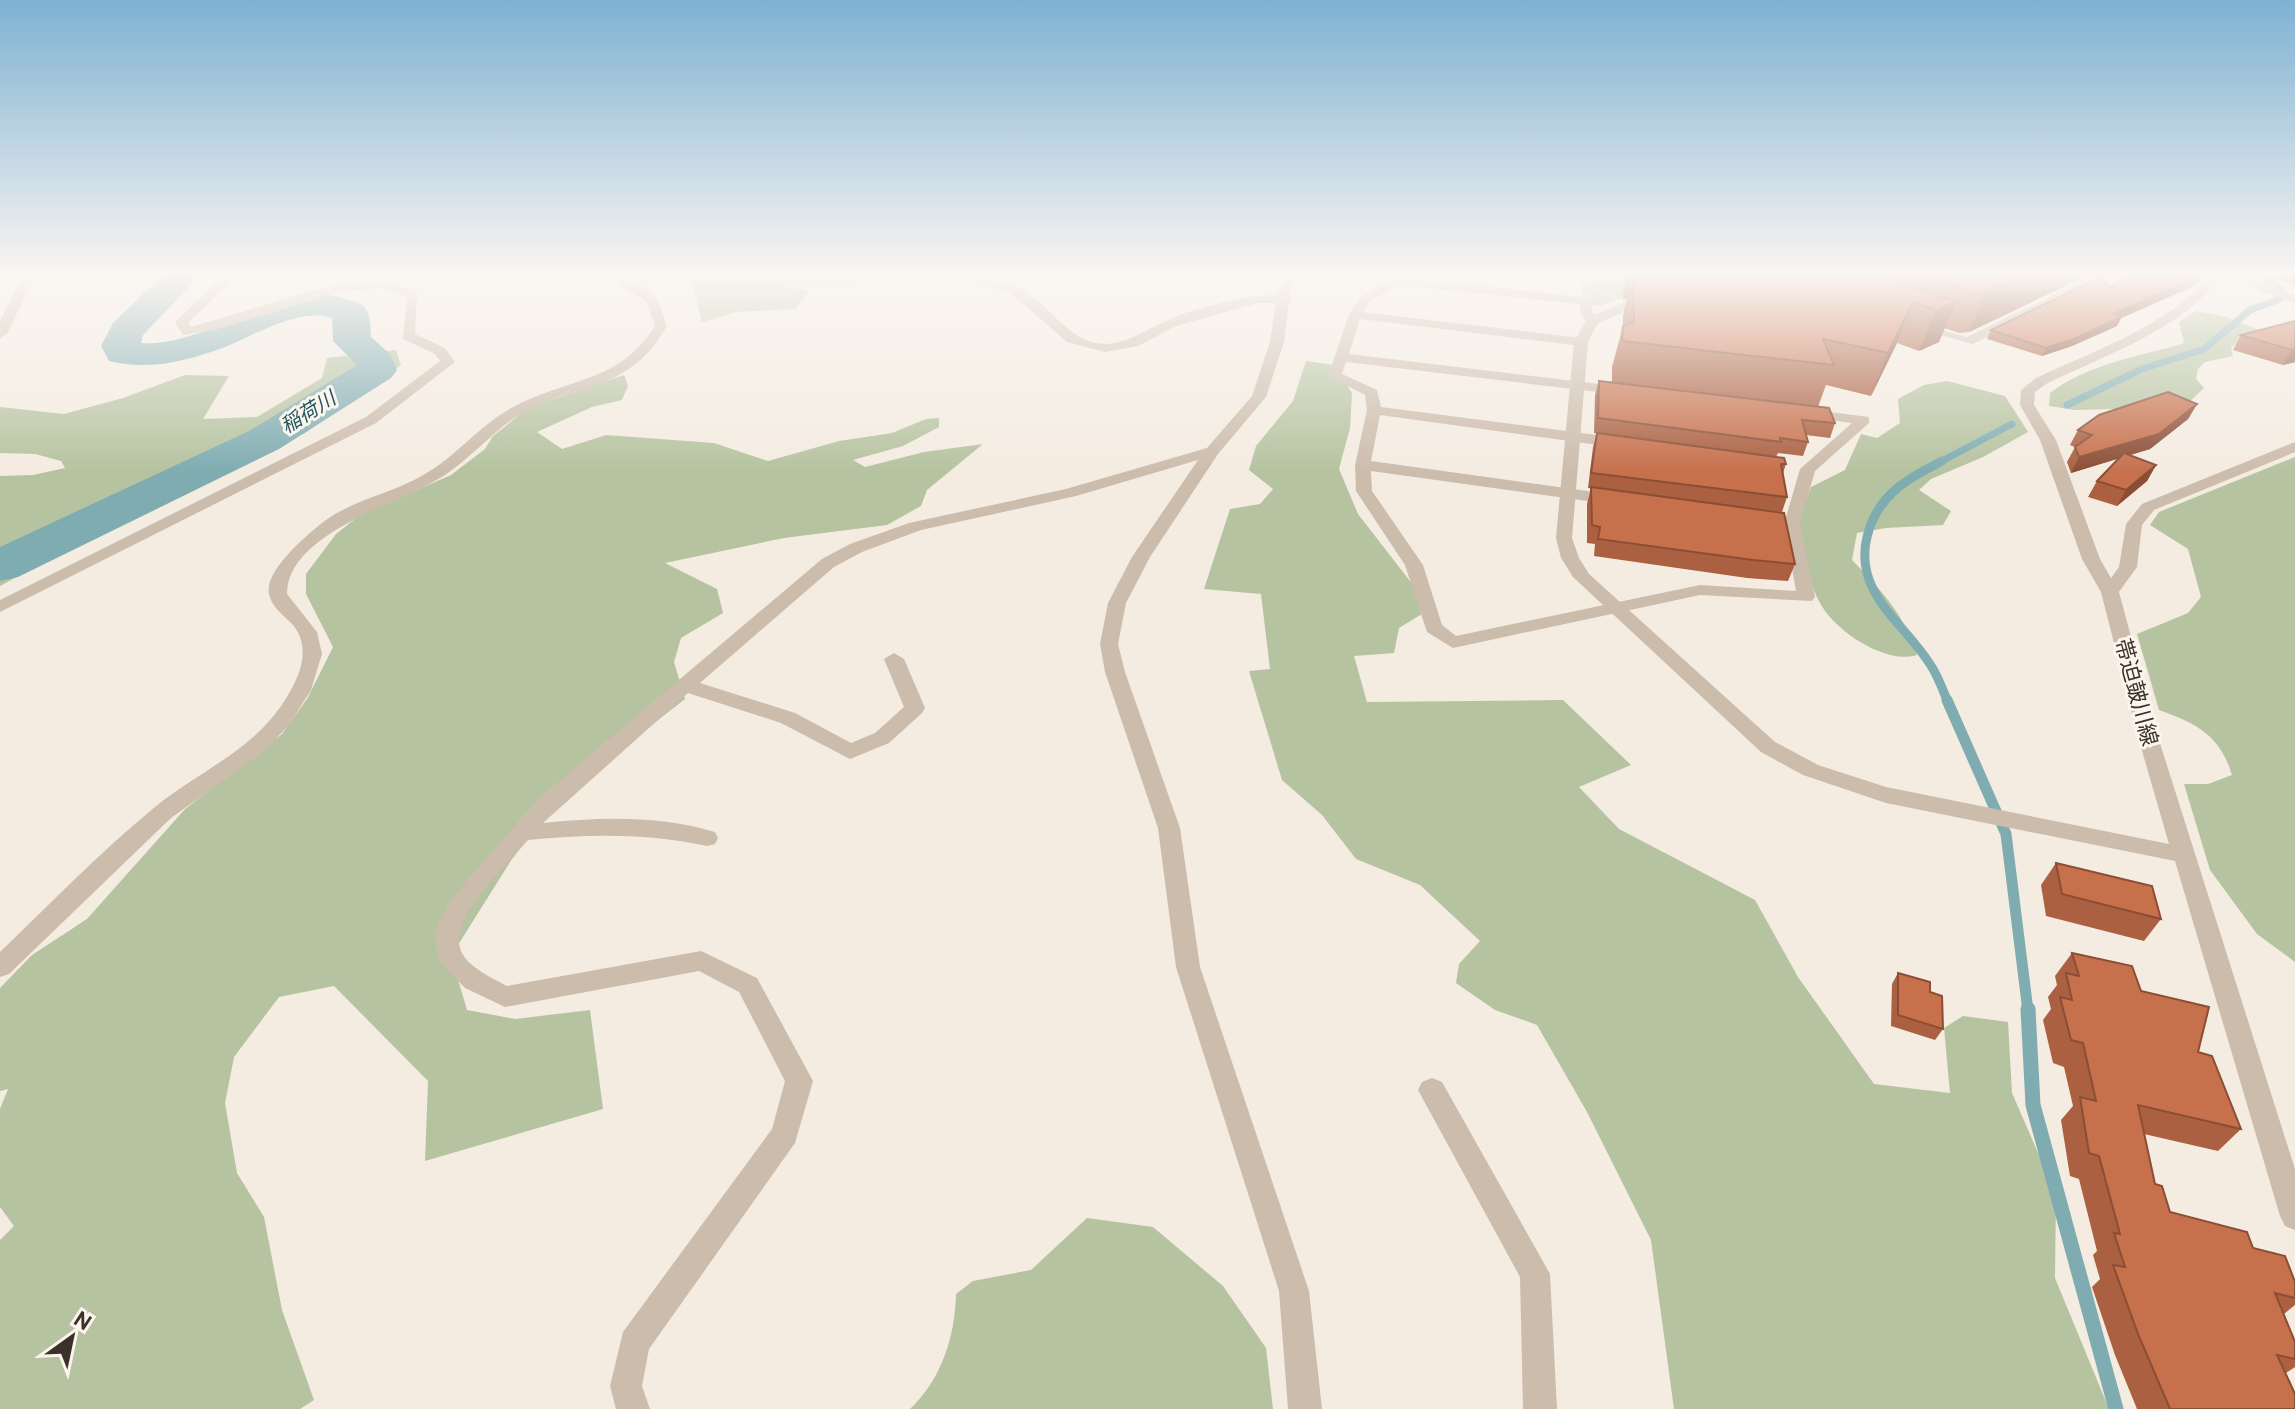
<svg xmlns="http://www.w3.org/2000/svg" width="2295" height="1409" viewBox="0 0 2295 1409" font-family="Overpass,'Noto Sans JP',sans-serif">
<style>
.green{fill:#b5c3a0}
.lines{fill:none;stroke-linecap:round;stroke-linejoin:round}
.stream-far3{stroke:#7facb1;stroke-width:7}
.stream-far2{stroke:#7facb1;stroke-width:9}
.stream-far1{stroke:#7facb1;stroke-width:11}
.stream{stroke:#7facb1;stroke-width:15}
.river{fill:#7facb1;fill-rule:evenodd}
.minor{fill:#ccbcac;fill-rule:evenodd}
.tertiary{fill:#ccbcac;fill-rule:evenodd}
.wall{fill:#aa6041}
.shaded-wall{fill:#8b4e35}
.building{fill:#c6704c;stroke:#8b4e35;stroke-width:2}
.labels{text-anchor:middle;stroke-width:6;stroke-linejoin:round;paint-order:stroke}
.far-water-label{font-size:20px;font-style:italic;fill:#20555d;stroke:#fbf5ee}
.street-label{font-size:22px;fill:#3a312b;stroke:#fbf5ee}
</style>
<rect width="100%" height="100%" fill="#f4ece1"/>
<g class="green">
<polygon points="1595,276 1682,276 1600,306 1592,305"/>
<polygon points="718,277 810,290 796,309 736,312 702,322 691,279"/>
<path d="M2196,311l27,5 36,14 -1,5 -17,4 -10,9 2,8 -28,6 -7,7 -2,10 8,9 -20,19 -109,3 -26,-4 1,-13c39,-30 89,-36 134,-50l-5,-21z"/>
<polygon points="396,350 401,365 305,433 118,522 0,586 0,476 33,475 65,468 61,461 35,454 0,453 0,407 64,414 123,398 185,375 229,376 203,419 257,417 322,378 327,358"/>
<polygon points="1306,361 1334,365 1352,393 1350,428 1339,469 1358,514 1413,585 1422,614 1399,628 1394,653 1354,656 1367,702 1563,700 1631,765 1579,787 1619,829 1755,900 1798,977 1874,1084 1950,1093 1944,1028 1963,1016 2008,1022 2012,1093 2056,1194 2055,1278 2109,1409 1674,1409 1651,1240 1587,1112 1537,1025 1495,1010 1456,983 1459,964 1480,941 1420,885 1356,859 1322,815 1282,780 1249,671 1270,669 1261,594 1204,589 1230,509 1260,504 1273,489 1249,470 1256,446 1293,401"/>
<polygon points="624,375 628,386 622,400 592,407 537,432 562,449 606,435 714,443 768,461 839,441 892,433 926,419 939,418 939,427 903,446 853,460 865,467 924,452 983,444 927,490 921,506 887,525 784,538 665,563 717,589 723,613 681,638 674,662 685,699 563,794 512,859 451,956 467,1010 515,1019 590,1010 603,1109 425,1161 428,1081 334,986 279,997 234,1057 225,1103 237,1173 264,1217 282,1310 314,1400 300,1409 0,1409 0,1240 14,1226 0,1207 0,1109 8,1089 0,1091 0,988 32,955 87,919 185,809 282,734 307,699 333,647 306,594 306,574 336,534 360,515 451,475 485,449 493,436 528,408"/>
<path d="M1947,381l58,15 23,36 -45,25 -52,22 -12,11 32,21 -8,14 -57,3 -29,5 -5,27c29,30 53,55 65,95 -32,10 -84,-25 -98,-54 -10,-18 -17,-51 -19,-72 -2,-12 7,-30 11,-42l34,-17 16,-36 16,4 23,-15 -2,-24 26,-14z"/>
<path d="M2295,457v505l-38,-28 -47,-64 -26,-86h24l24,-9c-12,-40 -36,-52 -73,-65l-22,-76 51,-21 13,-16 -13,-48 -38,-24 9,-13z"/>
<path d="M1087,1218l66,9 70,59 43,62 7,61h-363c31,-29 45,-72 46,-115l17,-13 58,-11z"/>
</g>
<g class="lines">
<g class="stream-far3">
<polyline points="2268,276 2282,292"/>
<polyline points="2067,405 2142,369 2204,349 2250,310 2280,299"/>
<polyline points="1938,463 2012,424"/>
</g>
<path class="stream-far2" d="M1942,461c-35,18 -65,34 -75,76 -14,58 40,87 66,132 6,10 10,22 15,33"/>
<polyline class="stream-far1" points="1947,700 2006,834 2028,1011"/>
<polyline class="stream" points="2028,1009 2033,1105 2116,1409"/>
<path class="river" d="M162,276h37l-56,59 -2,8c72,5 134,-68 208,-43 8,2 16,4 19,13 3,7 2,17 3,24l19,17 7,16 -6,8 -112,71 -261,128 -18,4v-34l249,-116 108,-66 -24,-24 -1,-23c-33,-11 -77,17 -107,29 -38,14 -76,24 -116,14l-8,-15 12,-23z"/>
<g class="minor">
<polygon points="23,276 35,276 7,334 0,338 0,321"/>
<polygon points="223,276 236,276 188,323 191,327 312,291 365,280 383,280 417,292 415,334 445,348 455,362 376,423 0,612 0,600 366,417 440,361 435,354 403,339 407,297 383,288 343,291 214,330 183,335 175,322"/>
<path d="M610,276l19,3 35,-3 -26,9 18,11 11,30c-38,65 -81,55 -141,85 -30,16 -52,45 -81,64 -42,28 -158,57 -158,119l30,38 5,22 -11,36 -22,35 -26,27 -92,66 -162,156 -9,3v-25c51,-49 100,-100 155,-145 44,-36 99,-57 130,-107 15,-23 28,-54 6,-77 -8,-8 -20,-17 -22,-29 -5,-24 40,-61 57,-74 29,-21 68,-27 99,-46 33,-19 57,-52 92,-69 53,-27 103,-23 138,-79l-9,-25 -25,-14z"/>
<path d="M742,276l87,3 53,-3c-24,15 -117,15 -140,0z"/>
<path d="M948,276c22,0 46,2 67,10 34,13 50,58 92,58 21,-1 38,-14 57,-22 29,-14 82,-27 113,-27l10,-19h12l-9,16 2,7 -3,3 -5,40 -18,55 -48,57 -68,103 -24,46 -8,41 7,28 55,156 20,139 109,324 13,118h-34l-9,-118 -103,-324 -18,-139 -53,-156 -5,-28 8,-41 24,-46 66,-97 -122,36 -155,34 -59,22 -28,15 -134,116 95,30 56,30 24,-10 29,-26 -20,-48 10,-6 10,6 21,49 -3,5 -33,30 -39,16 -69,-36 -93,-30 -145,130c57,-6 116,-8 172,9l3,6 -3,6 -8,2c-61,-13 -118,-12 -179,-6 -20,23 -78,77 -68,108 5,18 32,30 47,38l194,-35 56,27 56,103 -18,62 -146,206 -7,37 8,23h-34l-6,-23 13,-54 149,-203 13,-48 -46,-89 -40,-21 -194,36 -40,-19 -26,-27 -5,-28 17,-34 87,-100 284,-240 28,-15 59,-21 157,-34 141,-41 45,-52 18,-54 6,-39h-18l-82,23 -38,20 -33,6 -38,-10 -58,-50z"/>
<polygon points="1395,276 1581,297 1582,276 1594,276 1592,312 1599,320 1588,323 1580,313 1580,304 1398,285 1370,301 1363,312 1581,338 1588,342 1581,346 1360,319 1349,354 1624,387 1631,391 1624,395 1346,362 1342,374 1377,390 1381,407 1620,438 1628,443 1620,448 1380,415 1371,461 1617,495 1625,500 1617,505 1371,471 1372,491 1423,565 1442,625 1456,636 1700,585 1796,591 1784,524 1800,469 1852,423 1807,417 1800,413 1807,409 1869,417 1869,423 1815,471 1800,524 1815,597 1812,601 1700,595 1453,648 1427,632 1405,565 1356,491 1355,465 1367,410 1365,395 1328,376 1349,315 1359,299"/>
<polygon points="2093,276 2109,276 1973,344 1910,327 1916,323 1967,337"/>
<path d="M2243,276c18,0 34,13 52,19v8l-33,-11z"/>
<polygon points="2295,442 2295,452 2154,510 2142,525 2137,567 2116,596 2104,596 2101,592 2119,567 2126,524 2142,504"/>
<polygon points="1432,1078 1442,1082 1550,1274 1557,1409 1523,1409 1520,1277 1418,1090 1422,1082"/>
</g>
<path class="tertiary" d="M1692,276h17l-111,47 -10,19 -16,196 7,20 10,16 186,168 43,23 68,22 283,57 -31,-107 -37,-145 -19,-33 -42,-119 -20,-35 1,-15 15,-12c57,-27 132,-52 173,-102h13c-41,54 -117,79 -176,108l-11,8 -1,13 22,35 44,119 19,33 39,145 137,432v61l-10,-4 -5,-10 -105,-355 -289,-58 -83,-28 -42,-23 -188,-175 -12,-19 -5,-20 18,-196 14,-25z"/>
</g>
<g class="wall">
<polygon points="1626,276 2086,276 1969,332 1959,333 1944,328 1939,342 1919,351 1897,343 1871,396 1826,385 1818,407 1835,423 1830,438 1806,435 1808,442 1803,456 1778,453 1776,457 1786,464 1783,473 1787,497 1782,512 1698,502 1795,564 1788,581 1747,578 1594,556 1595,544 1587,543 1587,504 1591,488 1588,488 1593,447 1597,433 1594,433 1595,395 1599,381 1612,383 1612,367 1623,326 1623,316 1627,298 1623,300 1623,292"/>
<polygon points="2270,276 2295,276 2295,285"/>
<polygon points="2196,285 2121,318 2117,326 2072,346 2042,356 1987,339 1991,330 2109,287"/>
<polygon points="2295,321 2295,362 2283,365 2233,350 2241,335"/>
<polygon points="2197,404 2188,419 2150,449 2130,455 2156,465 2147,481 2117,506 2088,497 2097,481 2119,458 2071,473 2067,462 2075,447 2070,445 2078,430"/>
<polygon points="2056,863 2161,919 2144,941 2046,916 2041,885"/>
<polygon points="2072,953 2141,991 2198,1052 2241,1129 2218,1151 2144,1134 2155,1184 2170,1212 2253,1248 2295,1282 2295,1305 2284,1314 2295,1342 2295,1367 2286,1373 2295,1409 2137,1409 2115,1355 2092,1287 2100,1279 2093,1255 2097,1251 2079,1179 2070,1176 2061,1120 2073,1106 2064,1067 2053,1063 2043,1020 2051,1009 2048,997 2057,985 2055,976"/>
<polygon points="1898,973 1943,1029 1935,1040 1891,1026 1892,984"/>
</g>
<g class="shaded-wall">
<polygon points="1629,276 1633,276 1627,298 1623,300"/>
<polygon points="2021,276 2086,276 1969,332 1986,292"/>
<polygon points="2201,276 2205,276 2196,285 2121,318 2117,326 2072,346 2042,356 2046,348 2113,314"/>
<polygon points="1913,302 1897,343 1871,396 1888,353"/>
<polygon points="1956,302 1939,342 1919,351 1936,310"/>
<polygon points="2295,349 2295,362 2283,365 2292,350"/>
<polygon points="2197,404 2188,419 2150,449 2071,473 2079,457"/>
<polygon points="2156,465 2147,481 2117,506 2126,490"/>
</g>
<g class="building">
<polygon points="1633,276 1880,276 1956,302 1936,310 1913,302 1888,353 1823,339 1834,365 1622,341 1623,326 1634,323"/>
<polygon points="1924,276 2021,276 1986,292 1976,293"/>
<polygon points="2130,276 2201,276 2113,314 2121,317 2076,338 2046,348 1991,330 2101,277 2109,287"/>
<polygon points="2295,321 2295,349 2292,350 2241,335"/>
<polygon points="1599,381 1829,408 1835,423 1802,420 1808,442 1780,438 1781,442 1598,418"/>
<polygon points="2168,392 2197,404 2159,434 2079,457 2075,447 2092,435 2078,430 2099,415"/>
<polygon points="1597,433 1784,458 1786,464 1781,464 1787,497 1591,473"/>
<polygon points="2124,453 2156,465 2126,490 2097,481"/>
<polygon points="1591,487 1784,513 1795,564 1753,560 1598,539 1600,527 1592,525"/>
<polygon points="2056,863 2152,886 2161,919 2062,894"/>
<polygon points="2072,953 2132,966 2141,991 2209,1007 2198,1052 2212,1056 2241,1129 2138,1105 2155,1184 2162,1186 2170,1212 2247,1232 2253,1248 2285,1256 2295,1282 2295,1298 2275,1293 2295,1342 2295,1359 2277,1355 2295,1394 2295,1409 2170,1409 2138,1334 2113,1265 2125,1267 2114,1233 2120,1234 2099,1156 2089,1153 2080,1097 2096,1101 2083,1043 2071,1040 2060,997 2072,1000 2066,973 2079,976"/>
<polygon points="1898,973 1930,982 1930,992 1942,996 1943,1029 1898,1015"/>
</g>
<linearGradient id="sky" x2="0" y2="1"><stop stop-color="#7eb1d2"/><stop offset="0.58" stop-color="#faf6f2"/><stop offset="1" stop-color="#faf6f2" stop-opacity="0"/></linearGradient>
<rect width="2295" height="473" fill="url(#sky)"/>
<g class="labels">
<g class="far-water-label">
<text transform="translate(308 412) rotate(-32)" y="7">稲荷川</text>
</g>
<g class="street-label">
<text transform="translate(2137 692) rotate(75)" y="8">帯迫皷川線</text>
</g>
</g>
<g transform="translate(72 1337) rotate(33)" stroke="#fbf5ee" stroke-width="6" paint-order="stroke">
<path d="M0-6L14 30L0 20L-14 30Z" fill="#3a312b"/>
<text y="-12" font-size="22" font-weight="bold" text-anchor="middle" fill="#3a312b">N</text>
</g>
</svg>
